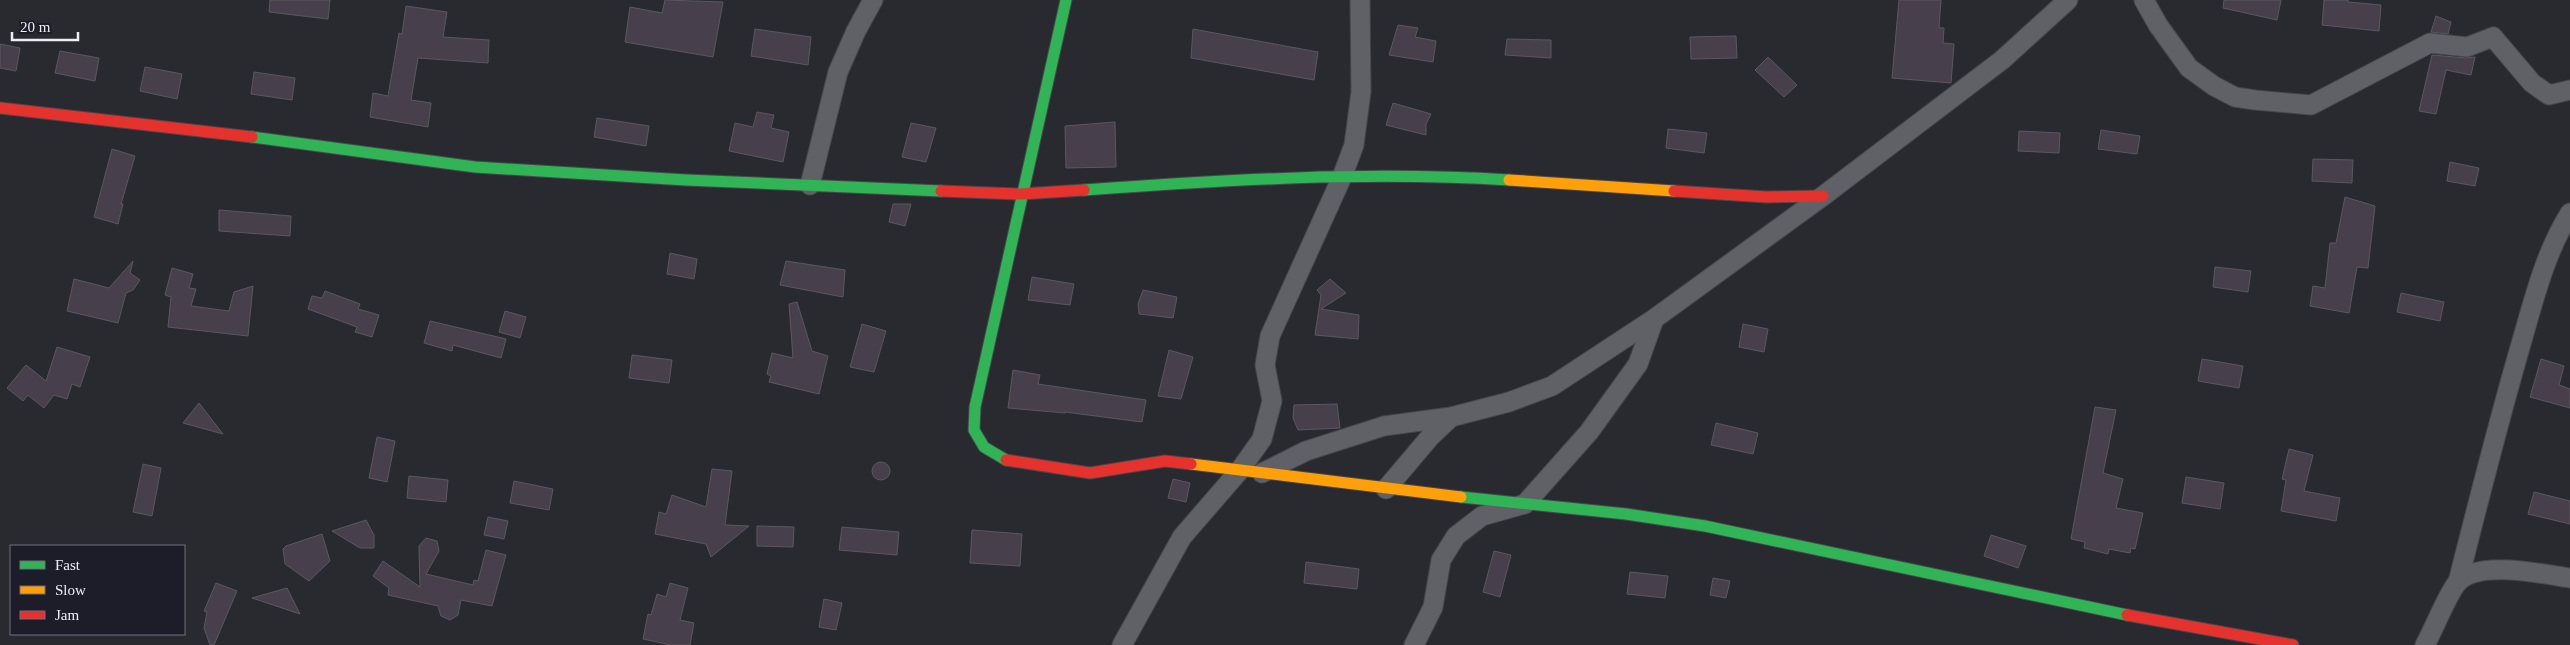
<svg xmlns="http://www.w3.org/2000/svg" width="2570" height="645" viewBox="0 0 2570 645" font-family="'Times New Roman',serif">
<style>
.building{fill:#47404c;stroke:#5a585e}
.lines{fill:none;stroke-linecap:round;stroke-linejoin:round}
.street-casing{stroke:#46474c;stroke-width:21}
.fast-casing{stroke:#46474c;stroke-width:13}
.slow-casing{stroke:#46474c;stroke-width:13}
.jam-casing{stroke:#46474c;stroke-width:13}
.street{stroke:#606166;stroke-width:19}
.fast{stroke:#30b455;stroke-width:11}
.slow{stroke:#ff9f0a;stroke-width:11}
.jam{stroke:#e5322d;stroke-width:11}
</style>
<rect width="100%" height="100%" fill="#292a30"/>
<g class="building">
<polygon points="270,0 330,0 328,19 269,12"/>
<polygon points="665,0 723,2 713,57 625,42 630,7 662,13"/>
<polygon points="1899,0 1941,0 1939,28 1944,28 1943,43 1954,44 1951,83 1892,78"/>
<polygon points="2224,0 2281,0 2277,20 2223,8"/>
<polygon points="2324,0 2348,0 2348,2 2381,5 2379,31 2322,25"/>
<polygon points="406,6 447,12 443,37 489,40 488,63 418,58 411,100 431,103 428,127 370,117 373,93 388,96 399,33 402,34"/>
<polygon points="2436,16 2451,22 2448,34 2431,32"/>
<polygon points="1398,25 1418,28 1415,37 1436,41 1433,62 1389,55"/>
<polygon points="755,29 811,37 808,65 751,56"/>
<polygon points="1193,29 1318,52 1314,80 1191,58"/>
<polygon points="1736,36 1737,58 1691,59 1690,37"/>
<polygon points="1507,39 1551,40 1551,58 1505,55"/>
<polygon points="0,44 20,48 16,71 0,68"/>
<polygon points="60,51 99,58 95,81 55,73"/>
<polygon points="2432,55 2466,58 2475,57 2471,75 2446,70 2436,114 2419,111"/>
<polygon points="1768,57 1797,85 1784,97 1755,70"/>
<polygon points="145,67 182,74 177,99 140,91"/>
<polygon points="254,72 295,78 292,100 251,94"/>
<polygon points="1393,103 1431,114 1426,124 1426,135 1386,125"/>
<polygon points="757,112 774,115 771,128 789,132 783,162 729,151 735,123 753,127"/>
<polygon points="597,118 649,126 646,146 594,137"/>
<polygon points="1115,122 1116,167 1066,168 1065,126"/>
<polygon points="911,123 936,128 926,162 902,157"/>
<polygon points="1668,129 1707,133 1704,153 1666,148"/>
<polygon points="2101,130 2140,136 2137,154 2098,149"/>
<polygon points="2019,131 2060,133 2059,153 2018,151"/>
<polygon points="112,149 135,156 121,204 123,204 118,224 94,217"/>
<polygon points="2313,159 2353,160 2352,183 2312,181"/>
<polygon points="2450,162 2479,168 2475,186 2447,181"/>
<polygon points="2345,197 2375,206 2368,268 2357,267 2349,313 2310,306 2313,286 2325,288 2330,243 2336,243"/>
<polygon points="893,204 911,204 905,226 889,222"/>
<polygon points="219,210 291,216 290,236 219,231"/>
<polygon points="670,253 697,259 694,279 667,274"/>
<polygon points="133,261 130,273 140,280 133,290 126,293 118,323 67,311 74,279 109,288"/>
<polygon points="786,261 845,270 843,297 780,285"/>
<polygon points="2215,267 2251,271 2248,292 2213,287"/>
<polygon points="172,268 193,274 189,288 196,289 191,306 229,311 234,292 253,286 248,336 168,327 171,297 165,295"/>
<polygon points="1032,277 1074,284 1070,305 1028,300"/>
<polygon points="1330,279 1346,293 1321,309 1359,315 1358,339 1315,335 1321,295 1317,290"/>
<polygon points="1143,290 1177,297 1173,318 1139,314 1138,304"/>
<polygon points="325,291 360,304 358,309 379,315 372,337 355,332 357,327 308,309 312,296 322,298"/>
<polygon points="2401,293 2444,302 2440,321 2397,312"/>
<polygon points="797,302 812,351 828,356 819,394 769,382 771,376 767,374 772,353 793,358 789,304"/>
<polygon points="505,311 526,317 520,338 499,332"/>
<polygon points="430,321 506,339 501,358 453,345 452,351 424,343"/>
<polygon points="862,324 886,331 874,372 850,367"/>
<polygon points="1743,324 1768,329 1764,352 1739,347"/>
<polygon points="57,347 90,357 80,387 72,384 67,399 54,395 44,408 28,395 23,401 7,388 26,365 46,381"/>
<polygon points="1169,350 1193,357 1181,399 1158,396"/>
<polygon points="632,355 672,360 669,383 629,378"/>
<polygon points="2202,359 2243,366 2239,388 2198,381"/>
<polygon points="2541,359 2564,366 2559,385 2570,389 2570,408 2530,397"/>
<polygon points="1013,370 1040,375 1038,384 1146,400 1142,422 1065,412 1065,413 1008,408"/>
<polygon points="199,403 223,434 183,423"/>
<polygon points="1337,404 1340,428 1298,430 1293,418 1294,405"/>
<polygon points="2095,407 2116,410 2103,473 2123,479 2116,508 2143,513 2135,549 2131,548 2130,553 2109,549 2108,554 2084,548 2085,542 2071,539"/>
<polygon points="1716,423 1758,433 1753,454 1711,445"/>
<polygon points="377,437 395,441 387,482 369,478"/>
<polygon points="2289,449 2313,455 2304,491 2340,498 2336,521 2281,511 2286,480 2282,479"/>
<circle cx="881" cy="471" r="9"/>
<polygon points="143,464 161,468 152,516 133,512"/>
<polygon points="712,469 732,471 725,525 749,526 711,557 706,544 655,534 659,512 666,514 672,495 706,507"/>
<polygon points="409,476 448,480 446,502 407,498"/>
<polygon points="2186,477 2224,483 2220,509 2182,503"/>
<polygon points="1173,479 1190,483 1186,502 1168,498"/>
<polygon points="514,481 553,489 549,510 510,503"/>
<polygon points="2534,492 2570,501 2570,524 2528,514"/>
<polygon points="488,517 508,521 504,539 484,535"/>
<polygon points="366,520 374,535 374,548 360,548 332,531"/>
<polygon points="757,526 794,527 793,547 757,546"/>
<polygon points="842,527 899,532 897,555 839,550"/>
<polygon points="972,530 1022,534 1020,566 970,563"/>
<polygon points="322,534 330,561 309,581 285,564 283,549 286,546"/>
<polygon points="1991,535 2026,546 2018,568 1984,556"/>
<polygon points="426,538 437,541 439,551 426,574 473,585 474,580 478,581 486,550 506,555 492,606 461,600 458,615 450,620 441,616 438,606 388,595 389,588 373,576 383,561 420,587 419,546"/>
<polygon points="1494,551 1511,555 1500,597 1483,592"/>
<polygon points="1306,562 1359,569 1357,589 1304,583"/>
<polygon points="1630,572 1668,576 1665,598 1627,594"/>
<polygon points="1713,578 1730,581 1726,598 1710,595"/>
<polygon points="216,583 237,591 214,645 210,645 204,628 207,612 204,611"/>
<polygon points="670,583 688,588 680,620 694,623 690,645 671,645 643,639 648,614 651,615 657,594 666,597"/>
<polygon points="287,588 300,614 252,598"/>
<polygon points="824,599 842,603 836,630 819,627"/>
</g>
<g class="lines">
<defs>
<g id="street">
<polyline points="2144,0 2158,25 2189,68 2214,86 2235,97 2255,100 2311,105 2430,43 2467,47 2493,37 2532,83 2549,95 2570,90"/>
<polyline points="810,185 838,72 856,31 873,0"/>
<polyline points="1262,473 1306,451 1384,426 1451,417 1509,402 1552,386 1654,319 1823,196 2002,60 2068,0"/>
<polyline points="1386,489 1430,437 1451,417"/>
<path d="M2458,582c20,-79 40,-159 63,-238 13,-45 24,-91 49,-131"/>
<polyline points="1122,645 1182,537 1240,470 1262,439 1272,401 1265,365 1270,336 1342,177 1354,145 1361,92 1360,0"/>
<polyline points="1414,645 1433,607 1441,560 1456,536 1482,516 1525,504 1589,432 1638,364 1654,319"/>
<path d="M2425,645c9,-16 22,-50 32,-62 20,-24 86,-9 113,-5"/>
</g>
<g id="fast">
<polyline points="252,137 475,167 686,180 941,191"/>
<path d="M1084,190c141,-10 284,-19 425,-10"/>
<polyline points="1006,460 984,447 974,430 975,407 1066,0"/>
<polyline points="1461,497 1626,514 1705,526 2127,615"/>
</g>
<g id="slow">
<polyline points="1509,180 1674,191"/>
<polyline points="1191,464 1461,497"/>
</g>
<g id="jam">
<polyline points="0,108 252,137"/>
<polyline points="941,191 1021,194 1084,190"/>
<polyline points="1674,191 1766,197 1823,196"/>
<polyline points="1006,460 1090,473 1165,461 1191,464"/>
<polyline points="2127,615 2293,645"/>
</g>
</defs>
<use href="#street" class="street-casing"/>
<use href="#fast" class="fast-casing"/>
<use href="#slow" class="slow-casing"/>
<use href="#jam" class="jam-casing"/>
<use href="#street" class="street"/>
<use href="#fast" class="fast"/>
<use href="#slow" class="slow"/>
<use href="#jam" class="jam"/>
</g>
<rect x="10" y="545" width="175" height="90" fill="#1d1d29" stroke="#70707b"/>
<rect x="20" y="561" width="25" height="8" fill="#30b455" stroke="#70707b"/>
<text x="55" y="570" font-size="15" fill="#ecedf5">Fast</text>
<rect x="20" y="586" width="25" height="8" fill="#ff9f0a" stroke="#70707b"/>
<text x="55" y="595" font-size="15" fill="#ecedf5">Slow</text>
<rect x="20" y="611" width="25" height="8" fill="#e5322d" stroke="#70707b"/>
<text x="55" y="620" font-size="15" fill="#ecedf5">Jam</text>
<path d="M12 32v8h66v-8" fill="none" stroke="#ecedf5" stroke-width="2.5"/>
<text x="20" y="32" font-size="15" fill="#ecedf5" stroke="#1d1d29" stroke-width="4" paint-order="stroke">20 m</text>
</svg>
